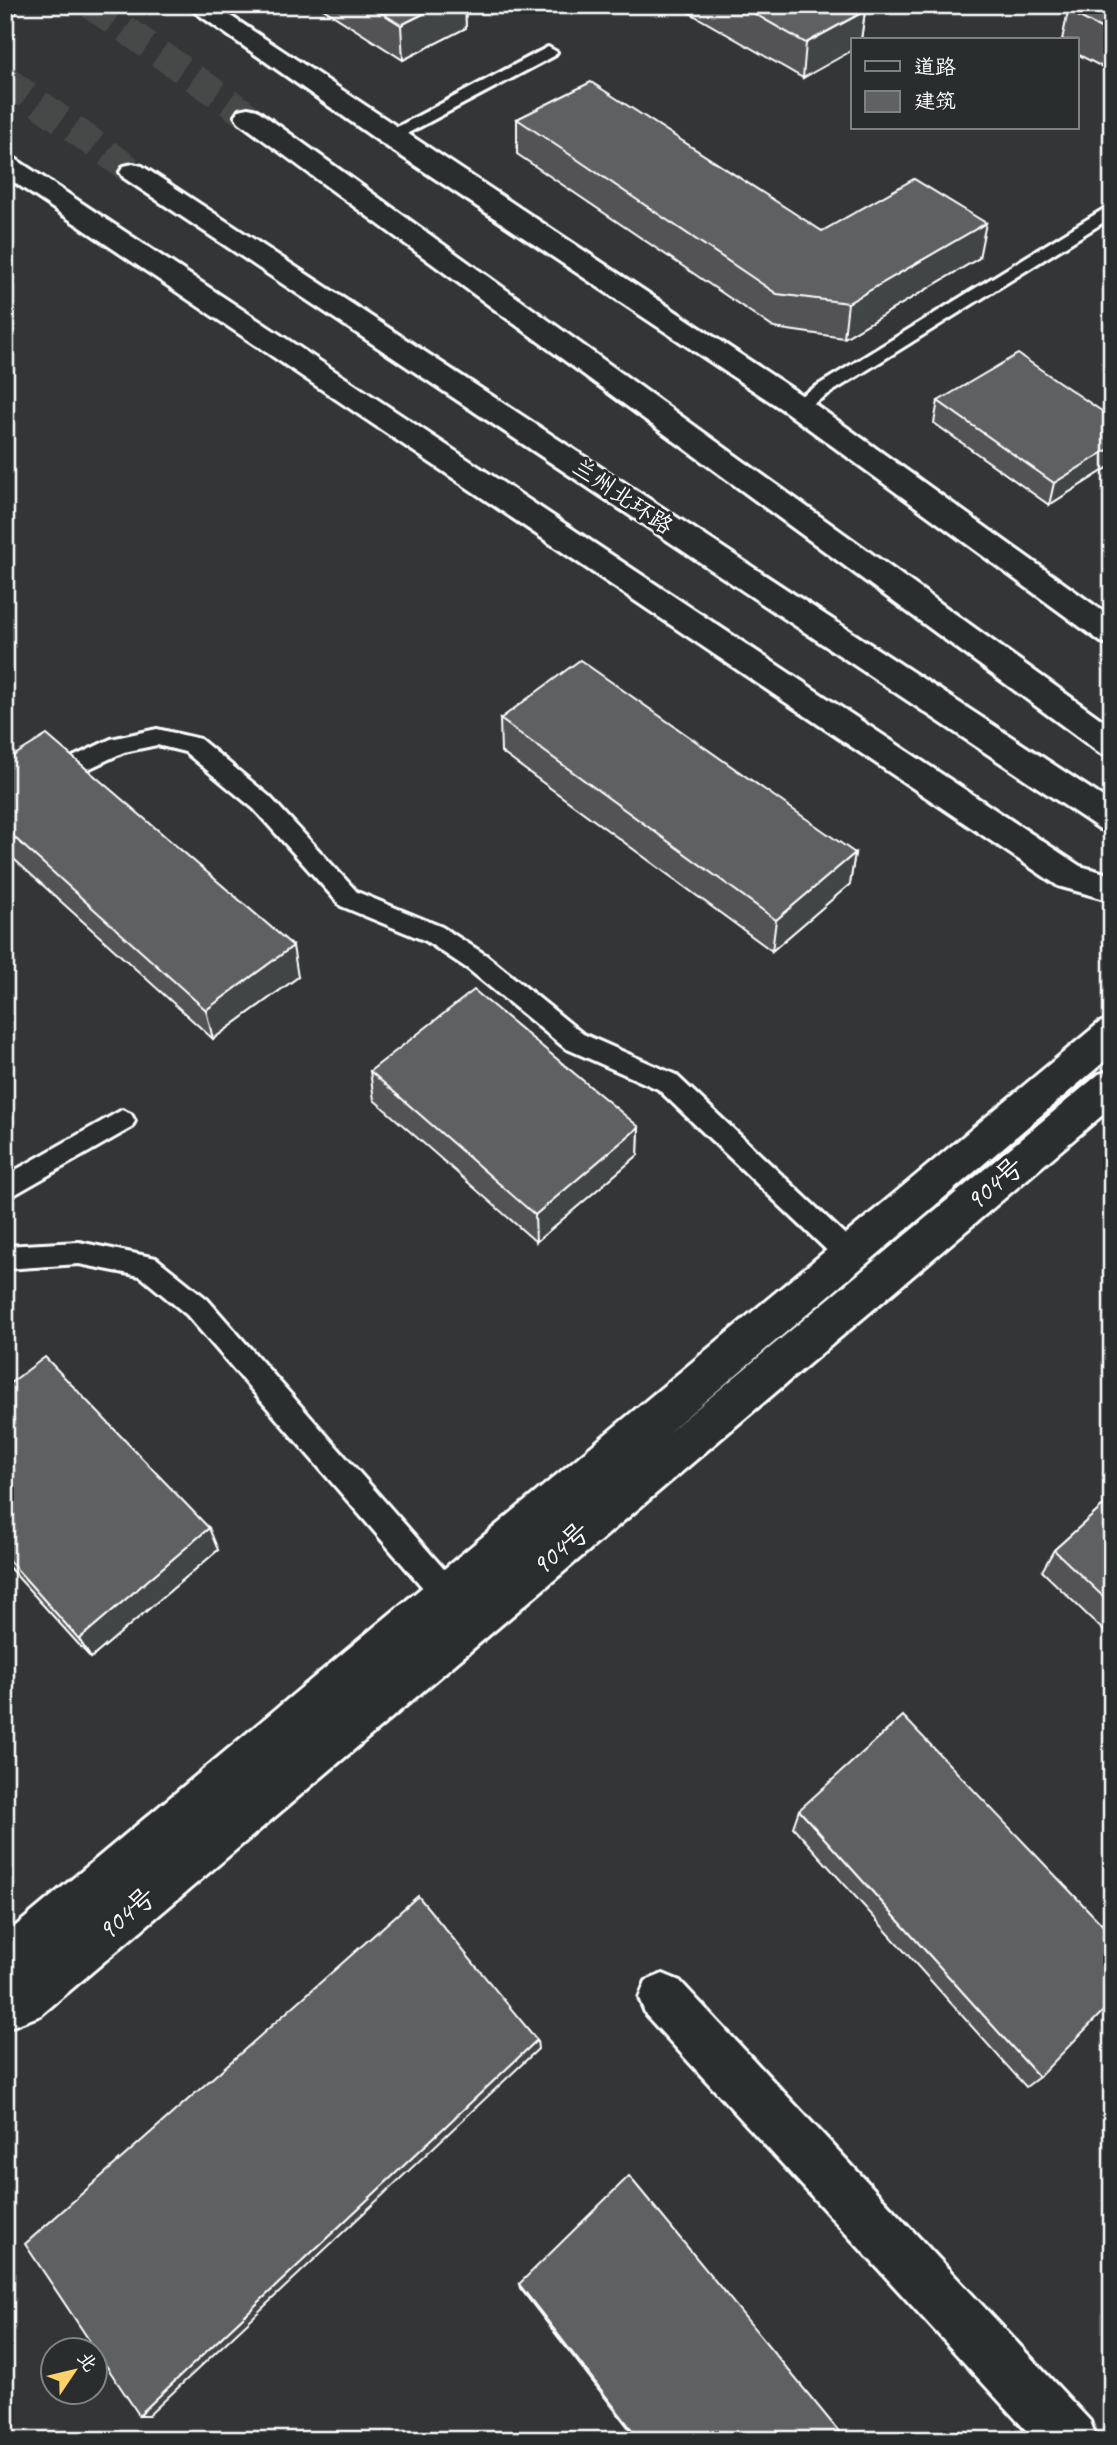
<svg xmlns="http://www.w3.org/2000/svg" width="1117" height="2445" viewBox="0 0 1117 2445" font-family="Caveat,'LXGW WenKai TC',sans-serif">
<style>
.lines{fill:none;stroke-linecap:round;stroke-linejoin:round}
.highway-tunnel{stroke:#47494a;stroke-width:28;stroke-dasharray:28 14;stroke-linecap:butt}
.lane-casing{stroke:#fff;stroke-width:6}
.street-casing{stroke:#fff;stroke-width:6}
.secondary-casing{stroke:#fff;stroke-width:6}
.highway-casing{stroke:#fff;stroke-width:6}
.lane{fill:#2a2d2e;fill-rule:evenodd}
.street{fill:#2a2d2e;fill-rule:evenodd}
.secondary{fill:#2a2d2e;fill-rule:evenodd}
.highway{fill:#2a2d2e;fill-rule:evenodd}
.wall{fill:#525354;stroke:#fff;stroke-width:2}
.shaded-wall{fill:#424445;stroke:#fff;stroke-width:2}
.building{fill:#5f6162;stroke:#fff;stroke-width:2}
.labels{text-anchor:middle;stroke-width:6;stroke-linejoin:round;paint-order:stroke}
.far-street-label{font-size:23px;fill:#fff;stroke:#2a2d2e}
.street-label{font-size:28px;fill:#fff;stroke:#2a2d2e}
</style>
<rect width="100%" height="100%" fill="#333536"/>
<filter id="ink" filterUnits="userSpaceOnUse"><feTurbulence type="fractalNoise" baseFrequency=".0143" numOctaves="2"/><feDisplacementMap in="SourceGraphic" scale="14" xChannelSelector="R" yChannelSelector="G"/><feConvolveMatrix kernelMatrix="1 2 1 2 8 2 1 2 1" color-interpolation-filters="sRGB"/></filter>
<g filter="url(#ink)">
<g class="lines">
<g class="highway-tunnel">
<polyline points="91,5 248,116"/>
<polyline points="5,79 133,172"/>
</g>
<defs>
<g id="lane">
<polygon points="548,47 557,52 554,56 395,140 383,140 380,136"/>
<polygon points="1112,204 1112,217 803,410 789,410 786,405"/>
<polygon points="157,729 200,739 270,797 357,892 442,927 486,955 583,1034 676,1075 858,1247 862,1255 858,1263 849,1266 840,1263 658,1089 565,1048 468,969 426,941 341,906 254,809 185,752 157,745 124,752 5,808 5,789 111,739"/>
<polygon points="122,1110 131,1114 135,1121 131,1128 5,1200 5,1176"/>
<polygon points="79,1242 156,1258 207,1299 457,1584 462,1594 457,1604 447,1608 437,1604 187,1315 140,1276 79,1264 5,1269 5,1246"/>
</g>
<polygon id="street" points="663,1974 680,1981 1090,2421 1097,2440 1035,2440 646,2015 639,1998 646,1981"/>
<g id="secondary">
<polygon points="5,5 19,5 14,12 5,14"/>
<polygon points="185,5 214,5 806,398 1112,618 1112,645 1101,642 786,412 380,142"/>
<polygon points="5,156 14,158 1080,866 1112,875 1112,901 1058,886 5,176"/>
<polygon points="1112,1018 1112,1055 665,1435 1099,1074 1112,1070 1112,1107 41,2015 5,2029 5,1935 1099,1023"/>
</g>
<g id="highway">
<polygon points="248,108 257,110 1112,727 1112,756 1100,753 239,122 235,116 239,110"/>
<polygon points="133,164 142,166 1112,803 1112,833 1100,829 124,178 120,172 124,166"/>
</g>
</defs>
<use href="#lane" class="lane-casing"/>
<use href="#street" class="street-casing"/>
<use href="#secondary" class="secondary-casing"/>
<use href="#highway" class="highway-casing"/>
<use href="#lane" class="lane"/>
<use href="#street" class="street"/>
<use href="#secondary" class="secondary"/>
<use href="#highway" class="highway"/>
</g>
<g class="wall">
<polygon points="317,5 465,5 466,28 403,60"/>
<polygon points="676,5 855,5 865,11 861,40 853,40 803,78"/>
<polygon points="1112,5 1112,72 1077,54 1077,40 1062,40 1068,11"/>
<polygon points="517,119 822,231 979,258 844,338 774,328 517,154"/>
<polygon points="938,401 1112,418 1112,465 1049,505 934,423"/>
<polygon points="500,719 855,853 850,884 772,951 501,752"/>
<polygon points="5,761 298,977 213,1039 5,851"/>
<polygon points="370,1071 639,1127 638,1155 536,1242 374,1100"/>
<polygon points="5,1387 218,1550 91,1658 5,1563"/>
<polygon points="1112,1498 1112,1639 1042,1571 1054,1550"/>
<polygon points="799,1810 1039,2077 1026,2087 793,1827"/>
<polygon points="519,2284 846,2440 638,2440 520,2288"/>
</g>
<g class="shaded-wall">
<polygon points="441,5 465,5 466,28 403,60 401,25"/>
<polygon points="865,11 861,40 853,40 853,50 803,78 806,43"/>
<polygon points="986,223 979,258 844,338 848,303"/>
<polygon points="1112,447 1112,465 1049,505 1054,483"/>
<polygon points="855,853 850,884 772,951 776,920"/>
<polygon points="293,946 298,977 213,1039 206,1010"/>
<polygon points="639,1127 638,1155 536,1242 535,1215"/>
<polygon points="209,1528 218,1550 91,1658 79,1639"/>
<polygon points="537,2040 538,2049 149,2415 139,2415"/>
</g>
<g class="building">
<polygon points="369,5 441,5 401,25"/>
<polygon points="739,5 855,5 865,11 806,43"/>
<polygon points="1077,5 1112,5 1112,34 1068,11"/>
<polygon points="591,82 822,231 914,179 986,223 848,303 777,294 517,119"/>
<polygon points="1018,354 1112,418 1112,447 1054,483 938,401"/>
<polygon points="580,660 855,853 776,920 500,719"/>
<polygon points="47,735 293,946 206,1010 5,829 5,761"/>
<polygon points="474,990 639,1127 535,1215 370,1071"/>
<polygon points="45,1357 209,1528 79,1639 5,1556 5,1387"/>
<polygon points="1112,1498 1112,1605 1054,1550"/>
<polygon points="903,1716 1112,1935 1112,2002 1039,2077 799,1810"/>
<polygon points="418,1896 537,2040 139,2415 25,2244"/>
<polygon points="629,2176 846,2440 640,2440 519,2284"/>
</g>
</g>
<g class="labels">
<g class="far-street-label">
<text transform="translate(623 496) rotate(34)" y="8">兰州北环路</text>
</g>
<g class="street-label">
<text transform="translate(994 1183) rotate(-40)" y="10">904号</text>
<text transform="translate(560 1548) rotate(-40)" y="10">904号</text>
<text transform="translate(126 1913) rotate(-40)" y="10">904号</text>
</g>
</g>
<rect width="1117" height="2445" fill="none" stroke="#2a2d2e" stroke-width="28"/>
<rect x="14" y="14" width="1089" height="2417" fill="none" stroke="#fff" stroke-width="2.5" filter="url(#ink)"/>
<rect x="851" y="38" width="228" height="91" fill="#2a2d2e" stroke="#7f8182" stroke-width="2"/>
<rect x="865" y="61" width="35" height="10" fill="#2a2d2e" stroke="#7f8182" stroke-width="2"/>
<text x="914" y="74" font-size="21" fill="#ffffff">道路</text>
<rect x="865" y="91" width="35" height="21" fill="#5f6162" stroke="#7f8182" stroke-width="2"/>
<text x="914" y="108" font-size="21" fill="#ffffff">建筑</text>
<g transform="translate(74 2371) rotate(55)"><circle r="33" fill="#2a2d2e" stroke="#7f8182" stroke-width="2"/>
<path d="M0-5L12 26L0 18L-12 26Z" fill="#ffd166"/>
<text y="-10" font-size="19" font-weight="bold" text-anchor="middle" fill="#ffffff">北</text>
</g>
</svg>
